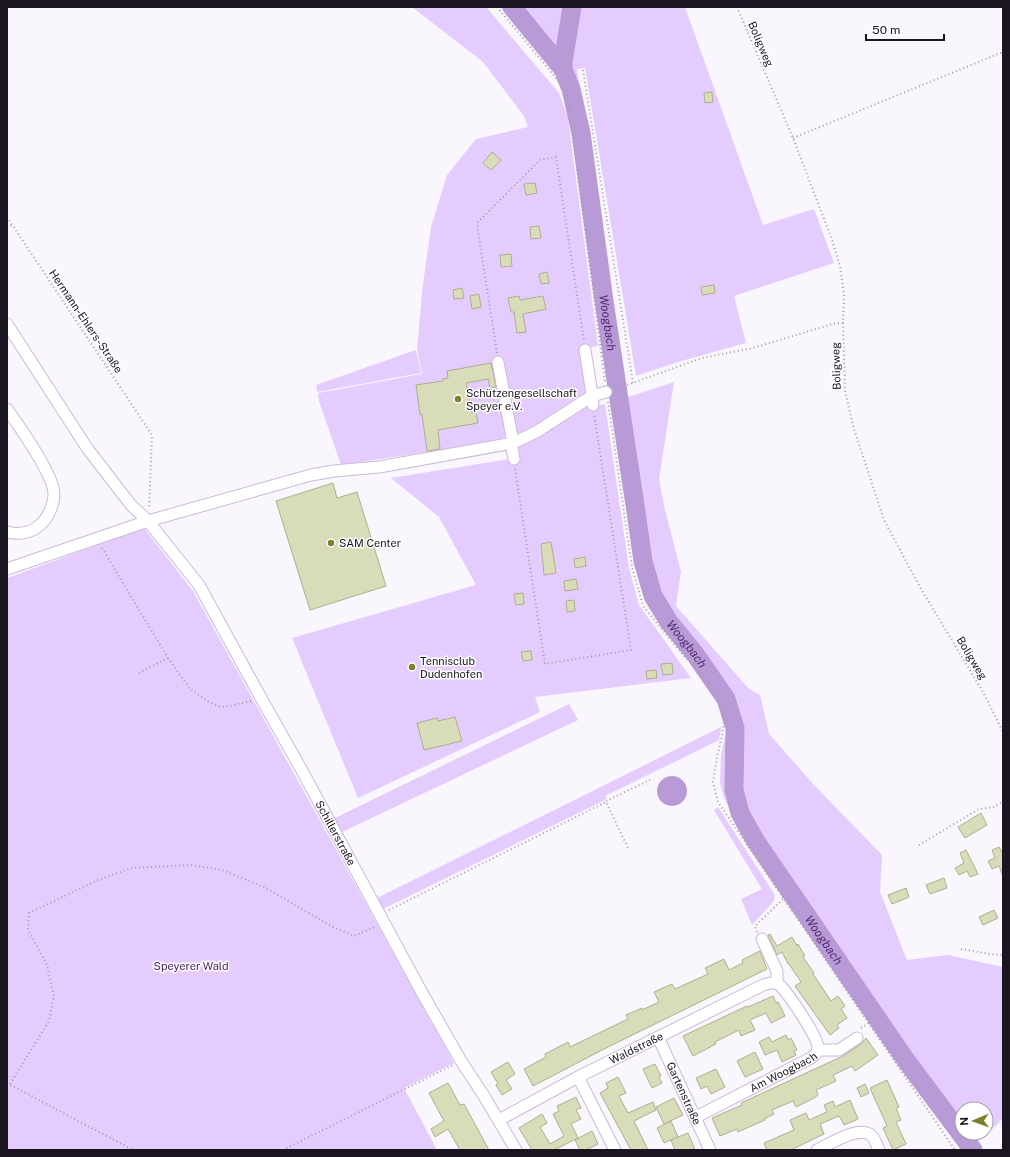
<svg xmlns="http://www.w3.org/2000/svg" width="1010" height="1157" viewBox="0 0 1010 1157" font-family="'Public Sans',sans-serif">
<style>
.green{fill:#e5ccfe;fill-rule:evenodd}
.water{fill:#b89bd6}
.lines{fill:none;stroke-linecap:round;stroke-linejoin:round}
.river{stroke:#b89bd6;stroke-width:19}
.building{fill:#d9dcb9;stroke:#adaf8d}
.minor-casing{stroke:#cabada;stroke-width:13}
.path{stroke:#a19da5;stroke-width:2;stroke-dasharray:1 3;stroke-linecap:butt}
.minor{stroke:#fff;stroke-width:11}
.poi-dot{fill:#7e812a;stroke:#fff;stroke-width:1.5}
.labels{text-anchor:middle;stroke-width:3;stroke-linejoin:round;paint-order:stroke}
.street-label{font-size:11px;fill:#1a1520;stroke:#fff}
.poi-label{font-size:11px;fill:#1a1520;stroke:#fff;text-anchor:start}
.park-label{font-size:11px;fill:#40185e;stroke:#fff}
.water-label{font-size:12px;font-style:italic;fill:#512a70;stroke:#fff}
</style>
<rect width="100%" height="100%" fill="#f9f6fd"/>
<g class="green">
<polygon points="412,7 486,7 559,93 568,118 598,346 581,349 589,407 605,404 629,568 639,605 691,678 535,697 540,712 358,798 292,638 476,585 439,517 391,478 517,458 508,436 492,442 341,465 319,401 318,393 422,374 417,349 423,284 431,227 447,175 476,139 528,127 524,116 483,62"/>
<path d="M500,7h185l78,218 51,-16 20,54 -100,33 12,47 -68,19 -42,14 -51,-308 -8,1 51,328 46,-15 -15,97 6,31 16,62 -5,34 73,83 11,6 9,39 45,51 68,70 -2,37 27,68 41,-5 55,12v151c-12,14 -25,23 -40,32l-94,-132 -127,-186 -18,-34 -4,-15 1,-28 7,-31 -4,-24 -14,-22 -64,-75 -12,-40 -4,-36 -21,-141 -39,-291 -14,-21zM962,1109h24v24h-24z"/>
<polygon points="416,350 421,373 317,392 316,385"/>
<polygon points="144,528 193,591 454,1063 404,1088 437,1150 7,1150 7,578"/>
<polygon points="569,704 578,720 340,833 333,819"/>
<polygon points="721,727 721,729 719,740 605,796 607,799 381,910 375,899"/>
<polygon points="718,807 775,895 774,901 752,925 741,899 762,889 714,810"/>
</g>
<circle class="water" cx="672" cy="791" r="15"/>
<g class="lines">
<g class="river">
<polyline points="512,7 563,69"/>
<path id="s1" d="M572,7l-9,55v7l8,20 10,44 23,168 31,204 8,56 10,35 16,26 26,32 31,45 9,29 -1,62 6,23 15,27 150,219 68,91"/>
</g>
</g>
<g class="building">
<polygon points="712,92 713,102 705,103 704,93"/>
<polygon points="492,152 501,160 491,170 483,163"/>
<polygon points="535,183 537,193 526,195 524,184"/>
<polygon points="539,226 541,238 531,239 530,227"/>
<polygon points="511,254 512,266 501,267 500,255"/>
<polygon points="547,272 549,283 541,284 539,274"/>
<polygon points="714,285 715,293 702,295 701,287"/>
<polygon points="462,288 464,298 454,299 453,290"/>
<polygon points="479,294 481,307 472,309 470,296"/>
<polygon points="519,296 520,300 543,296 546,309 523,314 526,332 517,333 514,312 511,312 508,298"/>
<polygon points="491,363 496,387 490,388 488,379 466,383 472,413 476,413 478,423 438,430 440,449 427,451 422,414 420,415 416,385 443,381 443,379 448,378 447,371"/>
<polygon points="333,483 337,498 357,492 386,586 310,610 276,501"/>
<polygon points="551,542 556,573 544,575 541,544"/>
<polygon points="585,557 586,566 575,568 574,559"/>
<polygon points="576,579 578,589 565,591 564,581"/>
<polygon points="523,593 524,604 516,605 514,594"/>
<polygon points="574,600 575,611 567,612 566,601"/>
<polygon points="531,651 532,660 523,661 521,652"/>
<polygon points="672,663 673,674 663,675 661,664"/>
<polygon points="656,670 657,678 647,679 646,671"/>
<polygon points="455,717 462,741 424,750 417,723 437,718 438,721"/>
<polygon points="981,813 987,825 965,838 958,827"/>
<polygon points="999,847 1003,854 1003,876 999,866 992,869 988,861 995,858 992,850"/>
<polygon points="966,850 978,874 970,877 967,871 959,875 955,868 964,863 960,853"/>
<polygon points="944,878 947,888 930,894 926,885"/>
<polygon points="906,888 909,897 892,904 888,895"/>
<polygon points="994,910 998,918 983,925 979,917"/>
<polygon points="770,934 777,946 792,937 797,946 798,944 805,956 803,957 814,973 813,974 831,1001 838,996 845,1006 841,1009 847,1018 837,1025 839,1028 830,1035 795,986 801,982 789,964 788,964 782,952 777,955 768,935"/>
<polygon points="760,951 767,969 604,1049 533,1086 524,1069 546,1057 545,1054 568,1042 570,1047 628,1019 626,1015 642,1008 642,1010 659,1002 654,992 672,984 675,989 708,974 705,968 724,959 729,970 743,963 742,960"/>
<polygon points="773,996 776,1003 778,1002 785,1016 771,1023 766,1013 750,1020 755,1030 741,1036 739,1030 715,1042 716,1044 693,1056 683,1036 747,1006 748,1007"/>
<polygon points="786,1035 788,1040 791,1038 797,1050 794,1051 796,1055 782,1062 777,1050 765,1055 759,1042 769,1037 772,1042"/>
<polygon points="866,1038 878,1055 855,1071 852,1066 833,1075 836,1081 816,1090 818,1095 814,1098 796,1107 793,1101 772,1110 774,1114 764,1119 765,1120 738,1132 737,1129 720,1136 712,1118 742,1105 741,1103 843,1056 861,1044"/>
<polygon points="755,1052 763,1069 745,1077 737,1061"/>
<polygon points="508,1062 515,1074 506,1080 512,1089 502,1095 496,1085 498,1084 491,1072"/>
<polygon points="655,1064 661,1076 659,1077 662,1083 652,1088 643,1069"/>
<polygon points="716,1069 725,1087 711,1094 707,1086 701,1089 696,1078"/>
<polygon points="618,1077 626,1093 619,1096 628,1113 653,1102 656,1110 634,1121 648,1150 631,1150 600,1093 608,1088 606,1083"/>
<polygon points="887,1080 899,1107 896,1108 901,1120 896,1122 906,1144 893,1150 883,1128 887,1126 870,1088"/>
<polygon points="448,1083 460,1105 464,1104 489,1150 460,1150 448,1129 435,1137 431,1129 444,1121 429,1093"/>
<polygon points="865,1084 869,1093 861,1097 857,1088"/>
<polygon points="576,1097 581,1108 576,1110 581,1119 571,1124 578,1138 554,1150 532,1150 519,1128 542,1114 547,1123 540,1127 550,1144 564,1136 553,1114 559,1111 557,1106"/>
<polygon points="674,1098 683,1115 664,1124 656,1107"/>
<polygon points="850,1100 858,1119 844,1125 839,1116 820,1124 824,1134 791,1150 767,1150 764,1143 794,1130 790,1120 806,1113 809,1120 827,1112 824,1105 833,1101 835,1107"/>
<polygon points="671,1121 678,1137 664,1143 657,1128"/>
<polygon points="592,1131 598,1144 586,1150 580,1150 575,1140"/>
<polygon points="688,1133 695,1150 675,1150 671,1140"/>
</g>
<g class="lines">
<defs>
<g id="minor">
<path id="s2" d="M7,324l80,124 44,57 17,16 51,64 62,113 39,69 121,224 40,70 23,35 32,54"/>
<polyline points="585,350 591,388 593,405"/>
<polyline points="498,362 513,443"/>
<path d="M7,409c12,17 47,66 47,85 0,10 -6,24 -13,30 -9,9 -22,11 -34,8"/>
<polyline points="511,443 514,459"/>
<polyline points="7,569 148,521 311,475 334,471 379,467 513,443 536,432 592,396 606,392"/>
<polyline points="762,939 777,971 777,983"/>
<path id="s3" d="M658,1037l52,113"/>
<polyline points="818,1050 839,1050 857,1038"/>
<polyline points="578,1077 615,1150"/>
<path id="s4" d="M696,1117l115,-59c4,-3 7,-5 7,-10 0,-11 -32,-59 -41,-65"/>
<path id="s5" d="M499,1120l79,-43 185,-92 8,-2h6"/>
<path d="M817,1150c13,-6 43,-26 55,-14 3,3 5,10 7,14"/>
</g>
</defs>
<use href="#minor" class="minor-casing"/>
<g class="path">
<polyline points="497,7 552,73 566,92 568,100 605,382"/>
<polyline points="737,7 793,138 831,237 840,266 844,295 843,323 845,391 854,429 884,520 921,589 983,692 1003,732"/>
<polyline points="583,70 633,383"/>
<polyline points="793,138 1003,52"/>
<polyline points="7,217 152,435 149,508"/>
<polyline points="7,228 12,225"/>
<polyline points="497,353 477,225 478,222 540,160 556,157 584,341"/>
<polyline points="616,389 702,358 753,348 836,323 843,323"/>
<polyline points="608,402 632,567 643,606 684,656 715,689 721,703 724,720 722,736 717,757 713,782 718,802 955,1150"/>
<polyline points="515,469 545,664 631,650 594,414"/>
<polyline points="102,548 168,658 190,689 209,702 221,707 230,706 251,701"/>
<polyline points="139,673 168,658"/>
<polyline points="606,801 650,780"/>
<polyline points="919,845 979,809 993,807 1003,802"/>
<polyline points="389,910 606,802 629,850"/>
<polyline points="757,932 755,926 783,899"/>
<polyline points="961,949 990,954 1003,955"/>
<polyline points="861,1028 869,1023"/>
<polyline points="7,1083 133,1150"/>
<polyline points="10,1084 49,1021 54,996 47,965 28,930 29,913 98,880 131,868 191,865 222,870 264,887 333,927 354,936 375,927"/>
<polyline points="283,1150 453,1065"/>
</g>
<use href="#minor" class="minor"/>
</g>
<g class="poi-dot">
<circle cx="458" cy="399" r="4"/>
<circle cx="331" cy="543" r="4"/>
<circle cx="412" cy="667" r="4"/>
</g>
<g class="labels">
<g class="street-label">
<text transform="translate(761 44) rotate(67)" y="4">Boligweg</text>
<text transform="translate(86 321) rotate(56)" y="4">Hermann-Ehlers-Straße</text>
<text transform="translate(836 366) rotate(-92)" y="4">Boligweg</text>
<text transform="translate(972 658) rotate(59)" y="4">Boligweg</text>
<text dy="4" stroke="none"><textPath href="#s2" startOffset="608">Schillerstraße</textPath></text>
<text dy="4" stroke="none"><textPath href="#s5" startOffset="155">Waldstraße</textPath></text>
<text dy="4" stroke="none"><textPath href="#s4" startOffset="98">Am Woogbach</textPath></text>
<text dy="4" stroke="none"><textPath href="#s3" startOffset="62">Gartenstraße</textPath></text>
</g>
<g class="poi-label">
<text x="466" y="397">Schützengesellschaft<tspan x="466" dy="13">Speyer e.V.</tspan></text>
<text x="339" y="547">SAM Center</text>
<text x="420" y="665">Tennisclub<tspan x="420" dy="13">Dudenhofen</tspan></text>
</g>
<g class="park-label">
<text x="191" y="970">Speyerer Wald</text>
</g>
<g class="water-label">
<text dy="4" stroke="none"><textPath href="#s1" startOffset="321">Woogbach</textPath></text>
<text dy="4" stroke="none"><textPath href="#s1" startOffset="657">Woogbach</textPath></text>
<text dy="4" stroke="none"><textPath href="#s1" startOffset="993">Woogbach</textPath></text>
</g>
</g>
<rect width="1010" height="1157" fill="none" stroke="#1a1520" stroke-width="16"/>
<g transform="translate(974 1121) rotate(268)"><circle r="19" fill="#ffffff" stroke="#a3a1a6"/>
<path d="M0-3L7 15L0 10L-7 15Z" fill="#7e812a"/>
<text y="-6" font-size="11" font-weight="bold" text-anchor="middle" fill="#1a1520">N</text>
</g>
<path d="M866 34v6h78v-6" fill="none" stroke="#1a1520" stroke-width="2"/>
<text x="872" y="34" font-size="12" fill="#1a1520" stroke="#ffffff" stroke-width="3" paint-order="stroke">50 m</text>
</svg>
